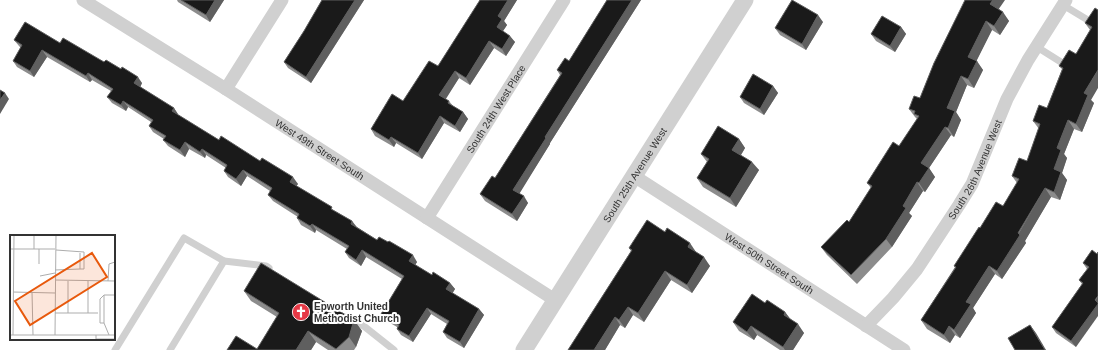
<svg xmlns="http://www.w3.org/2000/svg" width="1098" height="350" viewBox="0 0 1098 350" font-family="Arial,sans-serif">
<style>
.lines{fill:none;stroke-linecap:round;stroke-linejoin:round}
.service{stroke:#d0d0d0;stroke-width:7}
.minor{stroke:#d0d0d0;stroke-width:13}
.tertiary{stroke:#d0d0d0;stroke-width:17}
.wall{fill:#8c8c8c}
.shaded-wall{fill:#5f5f5f}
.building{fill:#1a1a1a;stroke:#5f5f5f}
.labels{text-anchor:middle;stroke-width:4;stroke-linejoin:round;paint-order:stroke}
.street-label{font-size:10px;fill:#333;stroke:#fff}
.poi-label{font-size:10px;font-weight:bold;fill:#333;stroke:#fff;text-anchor:start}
.inset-road{fill:none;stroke:#adadad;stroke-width:1}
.view{fill:#e8590c;fill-opacity:0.15;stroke:#e8590c;stroke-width:2}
.inset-edge{fill:none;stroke:#333;stroke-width:2}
</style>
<rect width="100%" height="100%" fill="#fff"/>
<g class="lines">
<g class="service">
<polyline points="1063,5 1091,22"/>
<polyline points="1037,47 1064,64"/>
<polyline points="224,261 266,266 269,268"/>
<polyline points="348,316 365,327 394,350"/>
<polyline points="115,350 184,238 224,261 170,350"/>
</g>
<g class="minor">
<path id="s1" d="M83,0l143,89 329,211"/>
<polyline points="226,89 282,0"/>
<path id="s2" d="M634,176l270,174"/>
<path id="s3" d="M427,218l137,-218"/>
<path id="s4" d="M866,326l27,-28 24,-29 42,-64 13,-21 35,-85 21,-39 38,-60"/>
</g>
<path class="tertiary" id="s5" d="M524,350l221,-350"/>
</g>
<g class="wall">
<polygon points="177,0 224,0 210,22 178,2"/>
<polygon points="322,0 364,0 311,83 288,68 284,62 304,31"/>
<polygon points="480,0 517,0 504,21 507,25 503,31 515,42 506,56 494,48 470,85 459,78 445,99 449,101 453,106 463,112 468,119 460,132 444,123 422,159 396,143 394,147 375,136 371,129 403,101 438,66"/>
<polygon points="607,0 641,0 550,143 550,144 519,193 528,203 517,221 485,201 480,194 495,178 560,75 557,70 569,61"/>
<polygon points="1095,8 1091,100 1094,103 1082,132 1074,129 1064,154 1067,158 1062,173 1067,180 1060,200 1051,197 1025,241 1026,243 1002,279 995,274 973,308 976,313 960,338 955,335 950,343 927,329 921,320 955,267 954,266 980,228 1003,206 1017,183 1012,176 1027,161 1039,129 1033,121 1047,108 1062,69 1059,66 1076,54 1090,30 1085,23"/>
<polygon points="999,9 1009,21 1000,35 992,30 976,61 983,70 974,88 967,85 956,112 961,120 954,137 951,135 929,168 935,177 925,192 923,191 909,213 912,216 892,247 857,284 827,255 821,247 849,222 871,188 867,183 899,146 917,119 915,117 909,109 920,98 934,63"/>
<polygon points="823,22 806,50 780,35 775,28"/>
<polygon points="901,27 906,34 895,52 876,41 871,34"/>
<polygon points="14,40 60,43 104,62 142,83 140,87 174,108 178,115 219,140 260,161 298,184 296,186 335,211 352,221 357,227 377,240 417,262 415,265 432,275 450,283 455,289 452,293 479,309 484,315 464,348 447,338 443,332 447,324 431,314 413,342 401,335 397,329 397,327 385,320 381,314 402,279 366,257 361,266 349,258 345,252 347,249 316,230 315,233 301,225 297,218 298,217 273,201 268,195 270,191 247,176 241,186 228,177 224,171 226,168 206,155 205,158 189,149 185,157 168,146 163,140 164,139 153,132 149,126 151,122 128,107 126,111 112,103 107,97 111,91 92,80 90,82 47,57 34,77 17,67 13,61 21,48 19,46"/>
<polygon points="773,86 778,93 764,115 744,103 740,97"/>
<polygon points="739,139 745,148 741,155 759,170 736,207 703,187 697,178 707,162 701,154"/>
<polygon points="629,248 696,252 710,266 692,293 671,280 644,322 633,315 625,328 620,325 605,350 568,350 631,251"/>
<polygon points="1092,250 1076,347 1056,333 1052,327 1082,284 1079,280 1087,269 1083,263"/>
<polygon points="244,291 354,320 362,331 356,347 354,350 328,350 316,342 311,350 227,350 257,349 277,317 251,301"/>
<polygon points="765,303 785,312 790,319 804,333 793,350 780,350 757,335 754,340 739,331 733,322"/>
</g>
<g class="shaded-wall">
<polygon points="215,0 224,0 210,22 206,15"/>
<polygon points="355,0 364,0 311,83 306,77"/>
<polygon points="508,0 517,0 504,21 507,25 501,34 497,27 498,16"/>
<polygon points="632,0 641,0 550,143 550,144 518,196 513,190 545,137"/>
<polygon points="993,0 1005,0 996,13 990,4"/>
<polygon points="1003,12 1009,21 1000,35 994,26"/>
<polygon points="818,15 823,22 806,50 802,44"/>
<polygon points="986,21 992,30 974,66 968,57"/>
<polygon points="901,27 906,34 895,52 890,46"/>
<polygon points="510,36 515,42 506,56 502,49"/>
<polygon points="489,41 494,48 470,85 466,78"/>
<polygon points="42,50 47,57 34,77 30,71"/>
<polygon points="977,61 983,70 974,88 968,79"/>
<polygon points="1098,70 1098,88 1091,100 1094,103 1082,132 1076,124 1084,93"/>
<polygon points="455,71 459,78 444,102 439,95"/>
<polygon points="88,73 92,80 90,82 86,76"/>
<polygon points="961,76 967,85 956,112 961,120 954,137 948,128 947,108"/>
<polygon points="138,77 142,83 139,90 134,83"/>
<polygon points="773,86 778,93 764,115 760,109"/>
<polygon points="5,93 9,99 0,114 0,100"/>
<polygon points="123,101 128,107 126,111 121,105"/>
<polygon points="174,108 178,114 176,117 172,111"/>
<polygon points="463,112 468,119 460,132 455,126"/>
<polygon points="440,116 444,123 422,159 418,153"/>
<polygon points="1068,120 1074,129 1064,154 1067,158 1062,173 1067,180 1060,200 1054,192 1054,169 1057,148"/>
<polygon points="945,127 951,135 929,168 935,177 925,192 919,183 921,163"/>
<polygon points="391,137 396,143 394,147 389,140"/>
<polygon points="739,139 745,148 739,158 732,150"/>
<polygon points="185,142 189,149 185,157 180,150"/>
<polygon points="202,149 206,155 205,158 200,152"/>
<polygon points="752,162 759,170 736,207 730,198"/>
<polygon points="243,170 247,176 241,186 236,179"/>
<polygon points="293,177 298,184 294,189 290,182"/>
<polygon points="917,182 923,191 909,213 912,216 892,247 886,239 903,206"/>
<polygon points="1045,188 1051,197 1025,241 1026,243 1002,279 997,271"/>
<polygon points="524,196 528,203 517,221 512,214"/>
<polygon points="352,221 357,228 351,224"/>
<polygon points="312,224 316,230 315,233 310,226"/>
<polygon points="690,243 696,252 694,255 688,247"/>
<polygon points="362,250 366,257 361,266 356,260"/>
<polygon points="413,255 417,262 414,267 409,261"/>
<polygon points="704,257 710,266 692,293 687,285"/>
<polygon points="989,266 995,274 973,308 976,313 960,338 954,330 966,302"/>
<polygon points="665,271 671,280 644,322 638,313"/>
<polygon points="450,283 455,289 451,296 446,289"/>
<polygon points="1098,296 1098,316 1076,347 1071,341"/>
<polygon points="628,307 633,315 625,328 619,320"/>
<polygon points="427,308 431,314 413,342 409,336"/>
<polygon points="479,309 484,315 464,348 460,342"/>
<polygon points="785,312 792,321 784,315"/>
<polygon points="615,317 620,325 605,350 594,350"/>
<polygon points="354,320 362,331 356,347 349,337"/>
<polygon points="798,324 804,333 793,350 785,350 783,347"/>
<polygon points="1030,325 1036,333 1046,350 1045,350"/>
<polygon points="751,326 757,335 754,340 747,332"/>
<polygon points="949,326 955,335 950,343 944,335"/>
<polygon points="308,331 316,342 311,350 296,350"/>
</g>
<g class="building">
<polygon points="181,0 215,0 206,15"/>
<polygon points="322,0 355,0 306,77 284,62 304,31"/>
<polygon points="480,0 508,0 498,16 502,19 497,27 510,36 502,49 489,41 466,78 455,71 439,95 449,101 448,103 463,112 455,126 440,116 418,153 391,137 389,140 371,129 392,94 403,101 429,61 438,66"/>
<polygon points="607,0 632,0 545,137 546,138 513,190 524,196 512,214 480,194 492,176 495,178 562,73 557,70 565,58 569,61"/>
<polygon points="792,0 818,15 802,44 775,28"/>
<polygon points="965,0 993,0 990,4 1003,12 994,26 986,21 968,57 977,61 968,79 961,76 947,108 955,111 948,128 945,127 921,163 929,168 919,183 917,182 903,206 906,208 886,239 851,275 821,247 847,220 849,222 872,186 867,183 893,142 899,146 919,116 914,114 915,111 909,109 914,96 920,98 934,63"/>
<polygon points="1095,8 1098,10 1098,70 1084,93 1088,95 1076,124 1068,120 1057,148 1061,150 1054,169 1061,172 1054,192 1045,188 1018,233 1020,235 997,271 989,266 966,302 971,304 954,330 949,326 944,335 921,320 956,267 954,266 979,227 980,228 996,202 1003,206 1019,179 1012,176 1019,158 1027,161 1040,124 1033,121 1039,105 1047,108 1063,68 1059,66 1069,50 1076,54 1092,27 1085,23"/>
<polygon points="882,16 901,27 890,46 871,34"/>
<polygon points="25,22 60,43 63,38 104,62 106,60 121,69 122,67 138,77 134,83 174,108 172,111 219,140 221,136 260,161 262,158 293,177 290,182 332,207 331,209 352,221 351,224 377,240 379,237 388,242 389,241 413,255 409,261 432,275 433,272 450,283 446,289 479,309 460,342 443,332 449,321 427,308 409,336 397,329 399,325 381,314 404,276 362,250 356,260 345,252 349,246 312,224 310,226 297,218 299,214 268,195 272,188 243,170 236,179 224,171 227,165 202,149 200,152 185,142 180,150 163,140 166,136 149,126 153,120 123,101 121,105 107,97 113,89 88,73 86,76 42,50 30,71 13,61 22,45 14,40"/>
<polygon points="753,74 773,86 760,109 740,97"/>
<polygon points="0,90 5,93 0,100"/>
<polygon points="718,126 739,139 732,150 752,162 730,198 697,178 709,159 701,154"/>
<polygon points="647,220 665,232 667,228 690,243 688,247 704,257 687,285 665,271 638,313 628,307 619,320 615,317 594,350 568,350 632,250 629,248"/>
<polygon points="1092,250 1097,254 1098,252 1098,296 1095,300 1098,303 1098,304 1071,341 1052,327 1083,283 1079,280 1089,267 1083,263"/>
<polygon points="261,263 354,320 349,337 336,349 308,331 296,350 227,350 236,336 257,349 279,313 244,291"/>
<polygon points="752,294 765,303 767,300 785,312 784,315 798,324 783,347 751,326 747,332 733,322"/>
<polygon points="1030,325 1045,350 1015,350 1008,338"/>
</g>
<defs>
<symbol id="church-disc" viewBox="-11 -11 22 22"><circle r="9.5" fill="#e63946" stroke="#fff"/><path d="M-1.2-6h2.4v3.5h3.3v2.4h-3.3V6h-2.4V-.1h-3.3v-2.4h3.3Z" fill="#fff"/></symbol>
</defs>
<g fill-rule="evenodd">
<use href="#church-disc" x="291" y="302" width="20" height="20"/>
</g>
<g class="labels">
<g class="street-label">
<text dy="4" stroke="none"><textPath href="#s3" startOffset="129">South 24th West Place</textPath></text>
<text dy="4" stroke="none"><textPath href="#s1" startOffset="280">West 49th Street South</textPath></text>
<text dy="4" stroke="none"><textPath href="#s4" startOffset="192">South 26th Avenue West</textPath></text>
<text dy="4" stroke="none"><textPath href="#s5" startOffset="207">South 25th Avenue West</textPath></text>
<text dy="4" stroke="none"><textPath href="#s2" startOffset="161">West 50th Street South</textPath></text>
</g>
<g class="poi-label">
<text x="314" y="310">Epworth United<tspan x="314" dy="12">Methodist Church</tspan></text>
</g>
</g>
<g transform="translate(10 235)">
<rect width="105" height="105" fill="#fff"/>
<path class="inset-road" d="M0,14h45M24,14v-14M46,15l28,2v17h-4v-16M29,29v-15M45,35l25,-1M30,41l15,-3M45,45l60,1M78,46v32M98,46l1,-17 6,-2M3,57l42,1M22,57l1,43M45,78h43M58,78v-32M94,88v-28M0,100h105M3,100l1,-100M45,100l1,-100M86,100v4h19M99,100l-5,-12h-4v-24l4,-4h11"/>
<path class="view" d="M82,18l15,24 -77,48 -15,-24z"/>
<rect width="105" height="105" class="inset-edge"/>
</g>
</svg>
